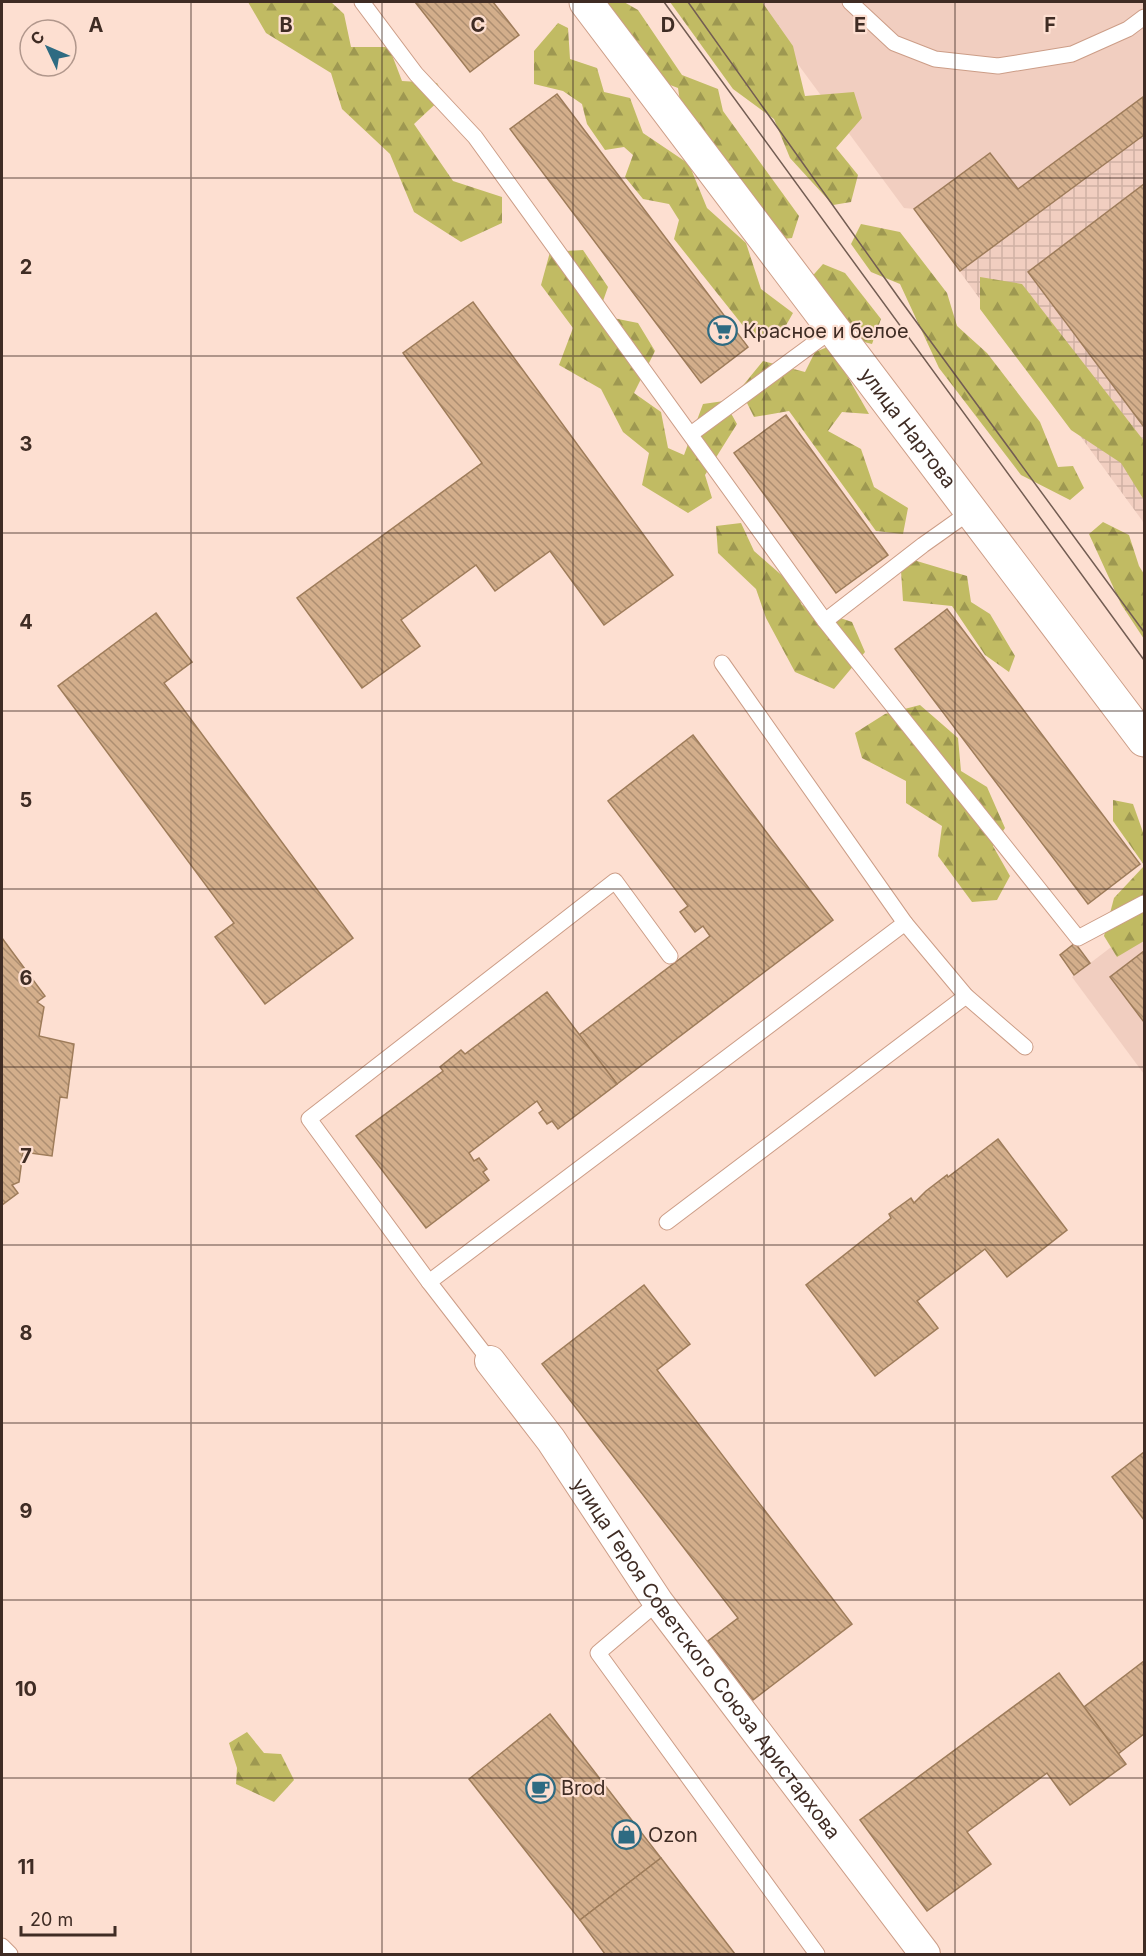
<svg xmlns="http://www.w3.org/2000/svg" width="1146" height="1956" viewBox="0 0 1146 1956" font-family="Inter,sans-serif">
<style>
.built{fill:#f1cec0}
.industrial{fill:url(#industrial-grid)}
.forest{fill:url(#forest-firs)}
.building{fill:url(#building-back-hatch);stroke:#9e7c5a;stroke-width:1.5}
.lines{fill:none;stroke-linecap:round;stroke-linejoin:round}
.lane-casing{stroke:#cc9d87;stroke-width:17}
.street-casing{stroke:#cc9d87;stroke-width:32}
.secondary-casing{stroke:#cc9d87;stroke-width:35}
.lane{stroke:#fff;stroke-width:15}
.street{stroke:#fff;stroke-width:30}
.secondary{stroke:#fff;stroke-width:33}
.tram{stroke:#735d53;stroke-width:1.5}
.grid{fill:none;stroke:#3f2c24;stroke-width:1.5;stroke-opacity:0.55}
.labels{text-anchor:middle;stroke-width:4.5;stroke-linejoin:round;paint-order:stroke}
.poi-label{font-size:20px;fill:#3f2c24;stroke:#fddfd1;text-anchor:start}
.street-label{font-size:20px;fill:#3f2c24;stroke:#fddfd1}
.grid-label{font-size:20px;text-anchor:middle;font-weight:bold;fill:#3f2c24;stroke:#fddfd1;stroke-width:4.5;stroke-linejoin:round;paint-order:stroke}
</style>
<defs>
<pattern id="industrial-grid" width="8" height="8" patternUnits="userSpaceOnUse" patternTransform="scale(1.5)"><rect width="8" height="8" fill="#f1cec0"/><path d="M0 4h8M4 0v8" fill="none" stroke="#d0b1a5"/></pattern>
<pattern id="forest-firs" width="22" height="20" patternUnits="userSpaceOnUse" patternTransform="scale(1.5)"><rect width="22" height="20" fill="#c1bb63"/><path d="M5 1l3.5 6h-7zM16 11l3.5 6h-7z" fill="#9e9851"/></pattern>
<pattern id="building-back-hatch" width="6" height="6" patternUnits="userSpaceOnUse" patternTransform="scale(1.5)"><rect width="6" height="6" fill="#d3ae8b"/><path d="M-1 5l2 2M0 0l6 6M5-1l2 2" fill="none" stroke="#ad8e71"/></pattern>
</defs>
<rect width="100%" height="100%" fill="#fddfd1"/>
<g class="built">
<polygon points="752,2 1144,2 1144,96 1018,189 914,209 904,208"/>
<polygon points="1144,922 1144,1074 1072,977"/>
</g>
<polygon class="industrial" points="1144,96 1144,523 914,209 990,153 1018,189"/>
<g class="forest">
<polygon points="248,2 331,2 344,14 351,47 389,47 402,81 437,83 444,96 414,124 453,181 502,197 502,223 461,242 414,212 390,154 342,109 331,73 266,33"/>
<polygon points="589,2 624,2 638,10 682,75 718,89 723,111 799,216 792,238 774,240 683,122 678,88 652,78"/>
<polygon points="670,2 762,2 793,46 805,96 854,92 862,118 836,148 858,175 851,202 833,205 790,158 774,119 733,89"/>
<polygon points="558,23 568,28 570,59 597,68 604,92 630,98 643,133 689,164 707,208 746,243 761,289 793,313 780,336 752,337 674,239 679,220 669,204 643,199 625,177 633,155 624,147 605,150 587,124 582,104 563,91 534,84 534,51"/>
<polygon points="861,224 900,232 947,293 957,326 987,353 1040,422 1058,467 1073,466 1084,488 1070,500 1021,475 939,368 900,284 871,272 851,244"/>
<polygon points="583,250 608,287 598,315 638,323 655,351 634,393 661,412 668,448 684,455 703,404 724,401 737,424 705,475 712,498 688,513 642,485 649,453 623,432 601,389 559,365 573,328 541,285 550,252"/>
<polygon points="823,264 845,273 881,319 872,344 848,338 808,281"/>
<polygon points="980,277 1022,284 1144,441 1144,500 1121,463 1071,430 980,309"/>
<polygon points="830,346 869,414 842,412 828,431 861,449 874,487 908,508 903,534 876,531 789,411 754,417 740,389 763,361 805,372 815,352"/>
<polygon points="1103,522 1129,535 1139,566 1144,574 1144,639 1121,604 1089,534"/>
<polygon points="741,523 754,551 794,586 802,605 852,622 865,652 834,689 795,672 766,618 756,589 718,553 716,526"/>
<polygon points="900,556 967,576 971,602 990,614 1015,656 1009,672 985,655 952,606 903,601"/>
<polygon points="920,705 958,738 961,771 987,787 1005,828 993,846 1010,876 997,900 972,902 938,856 942,826 906,803 906,781 862,758 855,733 885,714"/>
<polygon points="1113,800 1133,804 1144,835 1144,865 1113,821"/>
<polygon points="1144,866 1144,941 1117,957 1104,936 1114,898"/>
<polygon points="247,1732 264,1753 281,1754 294,1780 274,1802 236,1784 237,1768 229,1743"/>
</g>
<g class="building">
<polygon points="415,2 493,2 519,35 470,72"/>
<polygon points="557,94 748,347 701,383 510,129"/>
<polygon points="1143,97 1144,135 960,271 914,209 990,153 1018,189"/>
<polygon points="1144,184 1144,427 1028,272"/>
<polygon points="473,302 673,575 604,625 550,551 495,591 476,565 401,620 420,646 362,688 297,598 482,463 403,353"/>
<polygon points="786,415 888,555 836,593 734,453"/>
<polygon points="947,609 1140,864 1088,904 895,649"/>
<polygon points="156,613 192,662 164,683 353,938 265,1004 215,937 234,923 58,686"/>
<polygon points="693,735 833,920 617,1084 579,1035 710,936 703,926 695,932 680,912 688,906 608,801"/>
<polygon points="2,938 45,996 37,1002 44,1007 39,1036 74,1044 67,1098 60,1097 52,1156 23,1152 19,1182 12,1185 18,1193 2,1205"/>
<polygon points="1075,943 1090,963 1074,975 1060,955"/>
<polygon points="1144,951 1144,1022 1110,977"/>
<polygon points="547,992 617,1084 558,1129 552,1121 547,1124 539,1113 543,1110 537,1101 469,1153 474,1161 479,1158 487,1169 483,1172 489,1180 426,1228 356,1136 443,1071 440,1067 461,1050 465,1054"/>
<polygon points="998,1139 1067,1230 1007,1277 985,1249 917,1301 938,1328 875,1376 806,1285 891,1218 889,1214 911,1198 914,1203 926,1191 947,1175 948,1177"/>
<polygon points="644,1285 690,1344 657,1370 852,1624 753,1700 708,1641 738,1618 542,1364"/>
<polygon points="1144,1452 1144,1520 1112,1477"/>
<polygon points="1144,1661 1144,1734 1118,1754 1084,1707"/>
<polygon points="1059,1673 1126,1764 1070,1805 1047,1773 967,1832 991,1864 927,1911 860,1820"/>
<polygon points="550,1714 661,1858 580,1920 469,1779"/>
<polygon points="661,1858 735,1954 605,1954 580,1920"/>
</g>
<g class="lines">
<defs>
<g id="lane">
<polyline points="362,2 416,74 475,137 825,621 1078,938 1144,903"/>
<polyline points="850,2 894,43 935,59 998,66 1072,54 1128,29 1144,17"/>
<polyline points="691,434 832,330"/>
<polyline points="825,621 923,545 971,511"/>
<polyline points="905,923 966,996 1025,1047"/>
<polyline points="667,1222 966,996"/>
<polyline points="429,1282 309,1119 615,881 670,956"/>
<polyline points="490,1361 429,1282 905,923 722,663"/>
<polyline points="658,1602 598,1653 817,1954"/>
<polyline points="2,1946 10,1954"/>
</g>
<g id="street">
<path id="s1" d="M490,1361l61,79 107,162 267,352"/>
</g>
<g id="secondary">
<path id="s2" d="M586,2l558,738"/>
</g>
</defs>
<use href="#lane" class="lane-casing"/>
<use href="#street" class="street-casing"/>
<use href="#secondary" class="secondary-casing"/>
<use href="#lane" class="lane"/>
<use href="#street" class="street"/>
<use href="#secondary" class="secondary"/>
<g class="tram">
<polyline points="664,2 1144,660"/>
<polyline points="688,2 901,301 1144,632"/>
</g>
</g>
<path class="grid" d="M191,2v1952M382,2v1952M573,2v1952M764,2v1952M955,2v1952M2,178h1142M2,356h1142M2,533h1142M2,711h1142M2,889h1142M2,1067h1142M2,1245h1142M2,1423h1142M2,1600h1142M2,1778h1142"/>
<defs>
<symbol id="supermarket-ring" viewBox="-11 -11 22 22"><circle r="9.5" fill="#fddfd1" stroke="#2e6b82" stroke-width="1.5"/><path d="M-6-5.5h2.5l.6 2H6L4.5 2H-2.5L-4.4-4H-6ZM-1.5 3.2a1.3 1.3 0 1 0 .1 0ZM3 3.2a1.3 1.3 0 1 0 .1 0Z" fill="#2e6b82"/></symbol>
<symbol id="cafe-ring" viewBox="-11 -11 22 22"><circle r="9.5" fill="#fddfd1" stroke="#2e6b82" stroke-width="1.5"/><path d="M-5.5-4.5H6V0H3Q3 3.5 0 3.5H-2.5Q-5.5 3.5-5.5 0ZM3-3.2v2h1.7v-2ZM-6 4.5H4V6H-6Z" fill="#2e6b82"/></symbol>
<symbol id="shop-ring" viewBox="-11 -11 22 22"><circle r="9.5" fill="#fddfd1" stroke="#2e6b82" stroke-width="1.5"/><path d="M-5-2.5h2.3a2.7 3.5 0 0 1 5.4 0H5L5.5 6h-11ZM-1.5-2.5h3a1.5 2.3 0 0 0-3 0Z" fill="#2e6b82"/></symbol>
</defs>
<g fill-rule="evenodd">
<use href="#supermarket-ring" x="706" y="314" width="33" height="33"/>
<use href="#cafe-ring" x="524" y="1772" width="33" height="33"/>
<use href="#shop-ring" x="610" y="1818" width="33" height="33"/>
</g>
<g class="labels">
<g class="poi-label">
<text x="743" y="338">Красное и белое</text>
<text x="561" y="1795">Brod</text>
<text x="648" y="1842">Ozon</text>
</g>
<g class="street-label">
<text dy="7" stroke="none"><textPath href="#s2" startOffset="534">улица Нартова</textPath></text>
<text dy="7" stroke="none"><textPath href="#s1" startOffset="368">улица Героя Советского Союза Аристархова</textPath></text>
</g>
</g>
<g class="grid-label">
<text x="96" y="32">A</text>
<text x="286" y="32">B</text>
<text x="478" y="32">C</text>
<text x="668" y="32">D</text>
<text x="860" y="32">E</text>
<text x="1050" y="32">F</text>
<text x="26" y="274">2</text>
<text x="26" y="451">3</text>
<text x="26" y="629">4</text>
<text x="26" y="807">5</text>
<text x="26" y="985">6</text>
<text x="26" y="1163">7</text>
<text x="26" y="1340">8</text>
<text x="26" y="1518">9</text>
<text x="26" y="1696">10</text>
<text x="26" y="1874">11</text>
</g>
<rect width="1146" height="1956" fill="none" stroke="#3f2c24" stroke-width="6"/>
<g transform="translate(48 48) rotate(314)"><circle r="28" fill="#fddfd1" stroke="#b1978c" stroke-width="1.5"/>
<path d="M0-4.5L10 22L0 15L-10 22Z" fill="#2e6b82"/>
<text y="-9" font-size="16" font-weight="bold" text-anchor="middle" fill="#3f2c24">С</text>
</g>
<path d="M21 1926v9h94v-9" fill="none" stroke="#3f2c24" stroke-width="3"/>
<text x="30" y="1926" font-size="18" fill="#3f2c24" stroke="#fddfd1" stroke-width="4.5" paint-order="stroke">20 m</text>
</svg>
